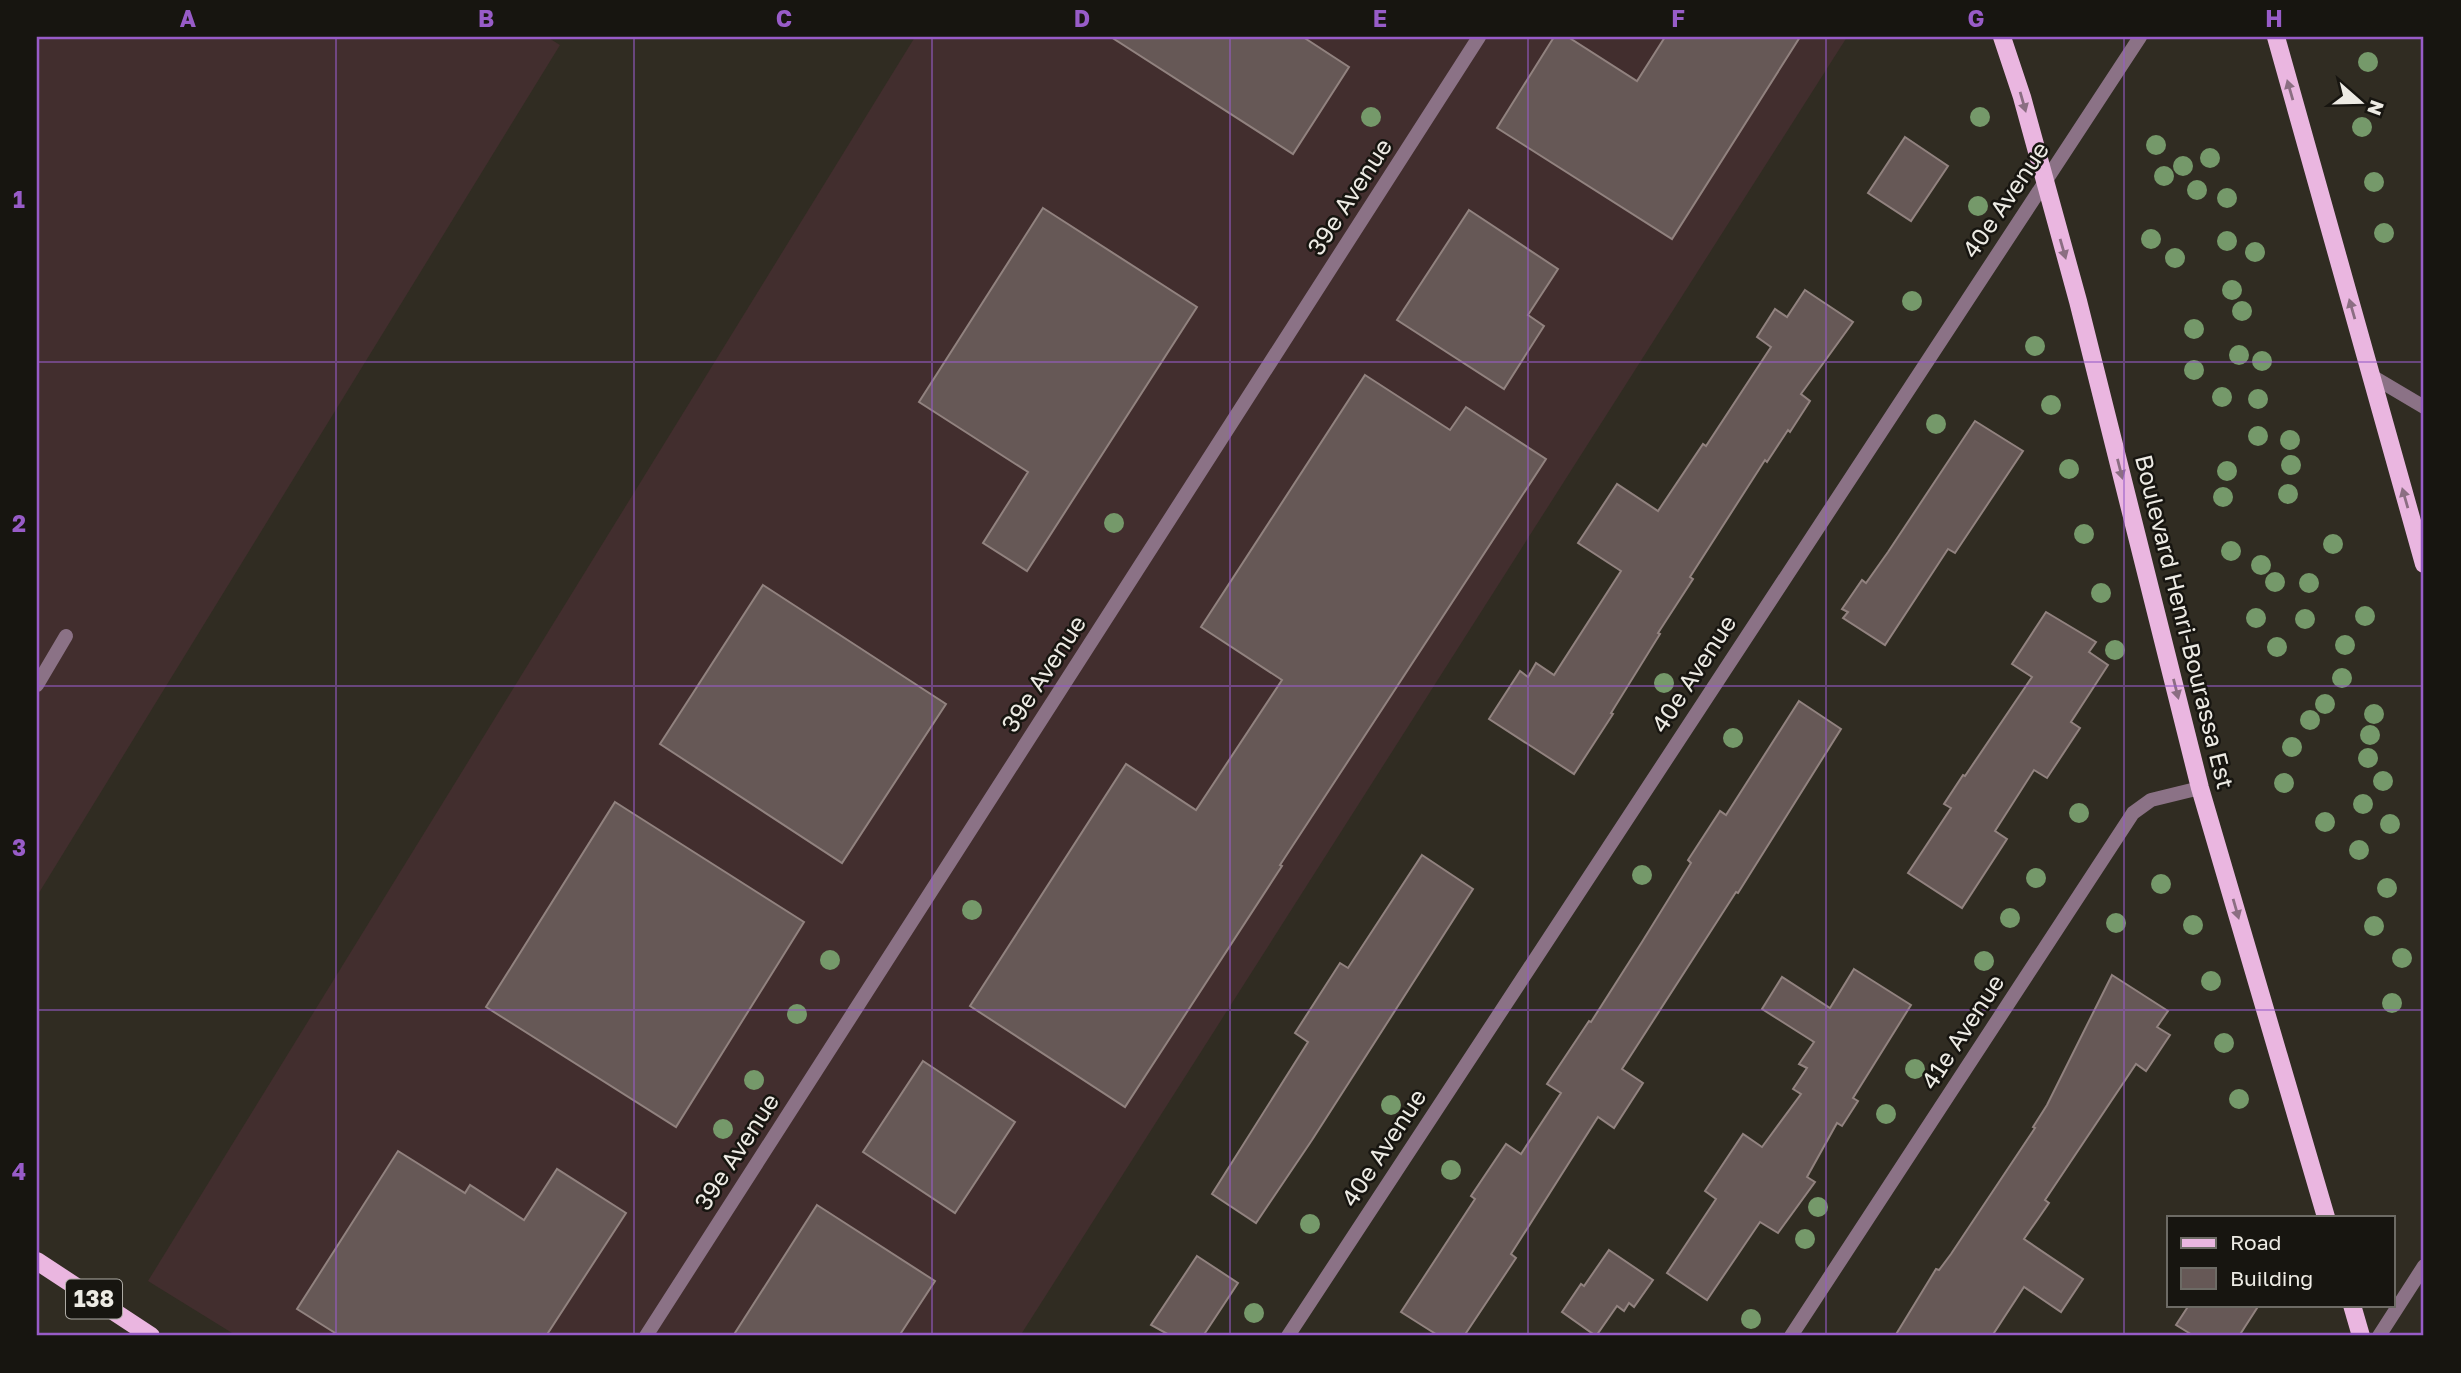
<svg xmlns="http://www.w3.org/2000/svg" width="2461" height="1373" viewBox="0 0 2461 1373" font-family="'Golos Text',sans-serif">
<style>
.industrial{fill:#422e2e}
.building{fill:#665856;stroke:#91827f;stroke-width:2}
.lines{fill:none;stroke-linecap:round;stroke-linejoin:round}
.lane{stroke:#8b7286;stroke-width:14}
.street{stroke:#8b7286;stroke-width:14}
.primary{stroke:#eab6e0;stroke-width:18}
.tree{fill:#75996a}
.oneway{fill:#8b6e82}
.grid{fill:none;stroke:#985cc8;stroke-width:2;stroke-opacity:0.55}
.labels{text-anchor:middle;stroke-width:5;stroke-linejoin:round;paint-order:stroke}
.shield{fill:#171510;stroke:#adaba4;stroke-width:2}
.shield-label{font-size:23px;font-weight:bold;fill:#edebe4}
.street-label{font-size:24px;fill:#edebe4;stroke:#171510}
.neatline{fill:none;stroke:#985cc8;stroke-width:2.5}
.grid-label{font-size:23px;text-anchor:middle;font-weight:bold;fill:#985cc8}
</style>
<rect width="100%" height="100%" fill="#302c22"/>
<g class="industrial">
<polygon points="37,37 547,37 560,45 37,896"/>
<polygon points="915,37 1847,37 1020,1336 237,1336 148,1281"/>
</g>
<g class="building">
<polygon points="1111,37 1303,37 1349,67 1293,154"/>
<polygon points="1554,37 1568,37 1637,81 1665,37 1800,37 1672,239 1497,128"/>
<polygon points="1905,137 1948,166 1911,221 1868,193"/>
<polygon points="1043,208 1197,307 1027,571 983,543 1028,472 919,402"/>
<polygon points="1469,210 1558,269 1528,315 1544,326 1504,389 1397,320"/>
<polygon points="1805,290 1853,322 1801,394 1810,401 1790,432 1788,430 1767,462 1765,460 1690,577 1693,579 1658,633 1660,634 1611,713 1613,714 1574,774 1489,719 1520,671 1528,677 1536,663 1554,675 1621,571 1578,543 1617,484 1658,511 1703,444 1706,446 1771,347 1757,337 1775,309 1787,317"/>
<polygon points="1365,375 1450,430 1466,407 1546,459 1280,865 1282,866 1125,1107 970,1006 1126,764 1196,810 1282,680 1201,627"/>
<polygon points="1975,421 2023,451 1955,553 1948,549 1885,645 1843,618 1848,612 1842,609 1862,580 1866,583 1888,552"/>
<polygon points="763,585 946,704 842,863 660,744"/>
<polygon points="2046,612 2096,642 2089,652 2108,665 2071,722 2080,728 2047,778 2034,770 1995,831 2007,839 1962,908 1908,873 1951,808 1944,804 1963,775 1965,776 2032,677 2012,664"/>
<polygon points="1799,701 1841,729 1738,893 1736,892 1622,1069 1643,1083 1614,1128 1598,1117 1511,1254 1516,1258 1464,1336 1439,1336 1401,1312 1475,1199 1471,1196 1506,1144 1521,1154 1561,1093 1547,1084 1589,1021 1591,1022 1642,942 1691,863 1688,860 1720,811 1726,815"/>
<polygon points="615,802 804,922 676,1127 486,1007"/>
<polygon points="1422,855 1473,889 1312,1140 1256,1223 1212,1194 1308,1042 1295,1033 1340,963 1348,968"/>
<polygon points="1854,969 1911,1005 1853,1098 1858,1101 1842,1126 1837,1123 1807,1177 1815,1182 1778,1233 1760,1222 1707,1300 1667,1273 1716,1199 1705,1191 1743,1134 1762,1147 1801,1094 1793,1089 1807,1068 1799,1064 1814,1042 1762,1009 1782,977 1830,1008"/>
<polygon points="2112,975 2168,1011 2157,1027 2170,1035 2146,1071 2136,1064 2045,1200 2049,1203 2024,1239 2083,1279 2061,1312 2024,1287 1992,1336 1895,1336 1936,1269 1939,1270 1951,1254 2035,1128 2033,1127 2047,1105"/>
<polygon points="923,1061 1015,1122 955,1213 863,1152"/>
<polygon points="398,1151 465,1193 470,1185 524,1220 557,1169 626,1213 546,1336 340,1336 297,1309"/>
<polygon points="817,1205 935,1281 899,1336 733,1336"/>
<polygon points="1609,1250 1653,1280 1634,1307 1629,1303 1624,1311 1617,1306 1596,1336 1562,1312 1581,1284 1584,1286"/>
<polygon points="1197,1256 1238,1283 1203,1336 1171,1336 1151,1325"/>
<polygon points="2189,1305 2259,1305 2239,1336 2194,1336 2176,1325"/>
</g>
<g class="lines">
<polyline class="lane" points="37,685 66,636"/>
<g class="street">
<polyline points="2370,375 2424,407"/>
<polyline points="646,1336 1479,37"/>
<polyline points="1288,1336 2140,37"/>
<polyline points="1791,1336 2133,813 2151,800 2200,788"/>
<polyline points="2379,1336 2424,1266"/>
</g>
<g class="primary">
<polyline points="2002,37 2022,97 2078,301 2200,788 2326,1217"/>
<polyline points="2276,37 2424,564"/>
<polyline points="37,1261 151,1336"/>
<polyline points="2352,1305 2361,1336"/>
</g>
</g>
<g class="tree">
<circle cx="2368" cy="62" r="10"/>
<circle cx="1371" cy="117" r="10"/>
<circle cx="1980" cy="117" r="10"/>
<circle cx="2362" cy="127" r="10"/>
<circle cx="2156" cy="145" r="10"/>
<circle cx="2210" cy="158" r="10"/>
<circle cx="2183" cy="166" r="10"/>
<circle cx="2164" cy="176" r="10"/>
<circle cx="2374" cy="182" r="10"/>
<circle cx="2197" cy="190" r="10"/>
<circle cx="2227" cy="198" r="10"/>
<circle cx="1978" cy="206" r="10"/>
<circle cx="2384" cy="233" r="10"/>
<circle cx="2151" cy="239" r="10"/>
<circle cx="2227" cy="241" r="10"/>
<circle cx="2255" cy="252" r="10"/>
<circle cx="2175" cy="258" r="10"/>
<circle cx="2232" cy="290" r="10"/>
<circle cx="1912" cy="301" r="10"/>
<circle cx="2242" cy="311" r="10"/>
<circle cx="2194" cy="329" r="10"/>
<circle cx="2035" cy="346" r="10"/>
<circle cx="2239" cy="355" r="10"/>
<circle cx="2262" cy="361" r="10"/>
<circle cx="2194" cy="370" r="10"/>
<circle cx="2222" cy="397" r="10"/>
<circle cx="2258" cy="399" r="10"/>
<circle cx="2051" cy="405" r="10"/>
<circle cx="1936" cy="424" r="10"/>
<circle cx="2258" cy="436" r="10"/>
<circle cx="2290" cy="440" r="10"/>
<circle cx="2291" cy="465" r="10"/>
<circle cx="2069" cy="469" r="10"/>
<circle cx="2227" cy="471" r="10"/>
<circle cx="2288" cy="494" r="10"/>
<circle cx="2223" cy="497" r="10"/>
<circle cx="1114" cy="523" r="10"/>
<circle cx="2084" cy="534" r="10"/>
<circle cx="2333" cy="544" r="10"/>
<circle cx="2231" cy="551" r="10"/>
<circle cx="2261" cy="565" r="10"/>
<circle cx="2275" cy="582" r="10"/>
<circle cx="2309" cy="583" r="10"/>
<circle cx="2101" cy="593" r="10"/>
<circle cx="2365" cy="616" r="10"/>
<circle cx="2256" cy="618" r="10"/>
<circle cx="2305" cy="619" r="10"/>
<circle cx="2345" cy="645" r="10"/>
<circle cx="2277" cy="647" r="10"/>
<circle cx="2115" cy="650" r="10"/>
<circle cx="2342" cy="678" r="10"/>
<circle cx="1664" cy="683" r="10"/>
<circle cx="2325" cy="704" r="10"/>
<circle cx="2374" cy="714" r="10"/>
<circle cx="2310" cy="720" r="10"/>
<circle cx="2370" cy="735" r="10"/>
<circle cx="1733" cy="738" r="10"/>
<circle cx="2292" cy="747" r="10"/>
<circle cx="2368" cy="758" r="10"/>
<circle cx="2383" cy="781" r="10"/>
<circle cx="2284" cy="783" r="10"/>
<circle cx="2363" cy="804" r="10"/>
<circle cx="2079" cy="813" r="10"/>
<circle cx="2325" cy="822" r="10"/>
<circle cx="2390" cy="824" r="10"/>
<circle cx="2359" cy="850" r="10"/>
<circle cx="1642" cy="875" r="10"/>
<circle cx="2036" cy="878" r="10"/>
<circle cx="2161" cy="884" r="10"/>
<circle cx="2387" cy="888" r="10"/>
<circle cx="972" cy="910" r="10"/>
<circle cx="2010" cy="918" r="10"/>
<circle cx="2116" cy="923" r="10"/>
<circle cx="2193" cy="925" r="10"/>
<circle cx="2374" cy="926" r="10"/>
<circle cx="2402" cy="958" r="10"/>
<circle cx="830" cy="960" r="10"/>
<circle cx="1984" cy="961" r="10"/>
<circle cx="2211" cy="981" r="10"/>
<circle cx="2392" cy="1003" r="10"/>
<circle cx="797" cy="1014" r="10"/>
<circle cx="2224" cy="1043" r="10"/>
<circle cx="1915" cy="1069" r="10"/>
<circle cx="754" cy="1080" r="10"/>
<circle cx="2239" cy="1099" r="10"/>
<circle cx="1391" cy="1105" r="10"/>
<circle cx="1886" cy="1114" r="10"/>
<circle cx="723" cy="1129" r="10"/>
<circle cx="1451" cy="1170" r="10"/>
<circle cx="1818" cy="1207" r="10"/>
<circle cx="1310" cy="1224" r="10"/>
<circle cx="1805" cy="1239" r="10"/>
<circle cx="1254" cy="1313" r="10"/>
<circle cx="1751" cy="1319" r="10"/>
</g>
<defs><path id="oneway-solid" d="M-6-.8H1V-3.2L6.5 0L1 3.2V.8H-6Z" transform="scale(1.75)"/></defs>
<g class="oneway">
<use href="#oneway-solid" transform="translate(2290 90) rotate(-106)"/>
<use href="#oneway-solid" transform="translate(2023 102) rotate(74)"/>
<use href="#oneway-solid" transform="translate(2063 249) rotate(74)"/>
<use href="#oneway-solid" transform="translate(2352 309) rotate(-106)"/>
<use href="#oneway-solid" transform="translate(2120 469) rotate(76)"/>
<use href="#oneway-solid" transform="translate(2405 498) rotate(-106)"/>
<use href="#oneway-solid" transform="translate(2176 689) rotate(76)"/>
<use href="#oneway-solid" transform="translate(2236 909) rotate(74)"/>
</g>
<path class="grid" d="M336,37v1299M634,37v1299M932,37v1299M1230,37v1299M1528,37v1299M1826,37v1299M2124,37v1299M37,362h2387M37,686h2387M37,1010h2387"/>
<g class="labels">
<rect class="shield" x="66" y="1279.5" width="56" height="39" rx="5"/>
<g class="shield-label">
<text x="94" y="1307">138</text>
</g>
<g class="street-label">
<text transform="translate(1350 197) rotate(-57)" y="8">39e Avenue</text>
<text transform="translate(2006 200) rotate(-56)" y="8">40e Avenue</text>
<text transform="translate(2184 622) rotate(76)" y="8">Boulevard Henri-Bourassa Est</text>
<text transform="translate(1044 674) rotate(-57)" y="8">39e Avenue</text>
<text transform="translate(1694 674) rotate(-57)" y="8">40e Avenue</text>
<text transform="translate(1963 1032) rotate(-57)" y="8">41e Avenue</text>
<text transform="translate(1384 1148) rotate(-57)" y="8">40e Avenue</text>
<text transform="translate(737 1152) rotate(-57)" y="8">39e Avenue</text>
</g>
</g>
<rect width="2461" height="1373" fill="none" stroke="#171510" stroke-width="77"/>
<rect x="2167" y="1216" width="228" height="91" fill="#171510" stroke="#6d6b65" stroke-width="2"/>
<rect x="2181" y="1238" width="35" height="10" fill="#eab6e0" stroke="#6d6b65" stroke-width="2"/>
<text x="2230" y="1250" font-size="21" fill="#edebe4">Road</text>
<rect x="2181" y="1268" width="35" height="21" fill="#665856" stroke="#6d6b65" stroke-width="2"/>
<text x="2230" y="1286" font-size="21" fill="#edebe4">Building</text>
<g transform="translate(2360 102) rotate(110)" stroke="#171510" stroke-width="5" paint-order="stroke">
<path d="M0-5L12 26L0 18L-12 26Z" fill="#edebe4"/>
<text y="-10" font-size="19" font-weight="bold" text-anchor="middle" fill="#edebe4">N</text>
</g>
<rect x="38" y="38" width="2384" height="1296" class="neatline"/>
<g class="grid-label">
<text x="188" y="27">A</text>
<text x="486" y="27">B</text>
<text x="784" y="27">C</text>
<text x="1082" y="27">D</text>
<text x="1380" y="27">E</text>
<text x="1678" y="27">F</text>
<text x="1976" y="27">G</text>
<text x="2274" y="27">H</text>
<text x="19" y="208">1</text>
<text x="19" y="532">2</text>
<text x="19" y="856">3</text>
<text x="19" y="1180">4</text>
</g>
</svg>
